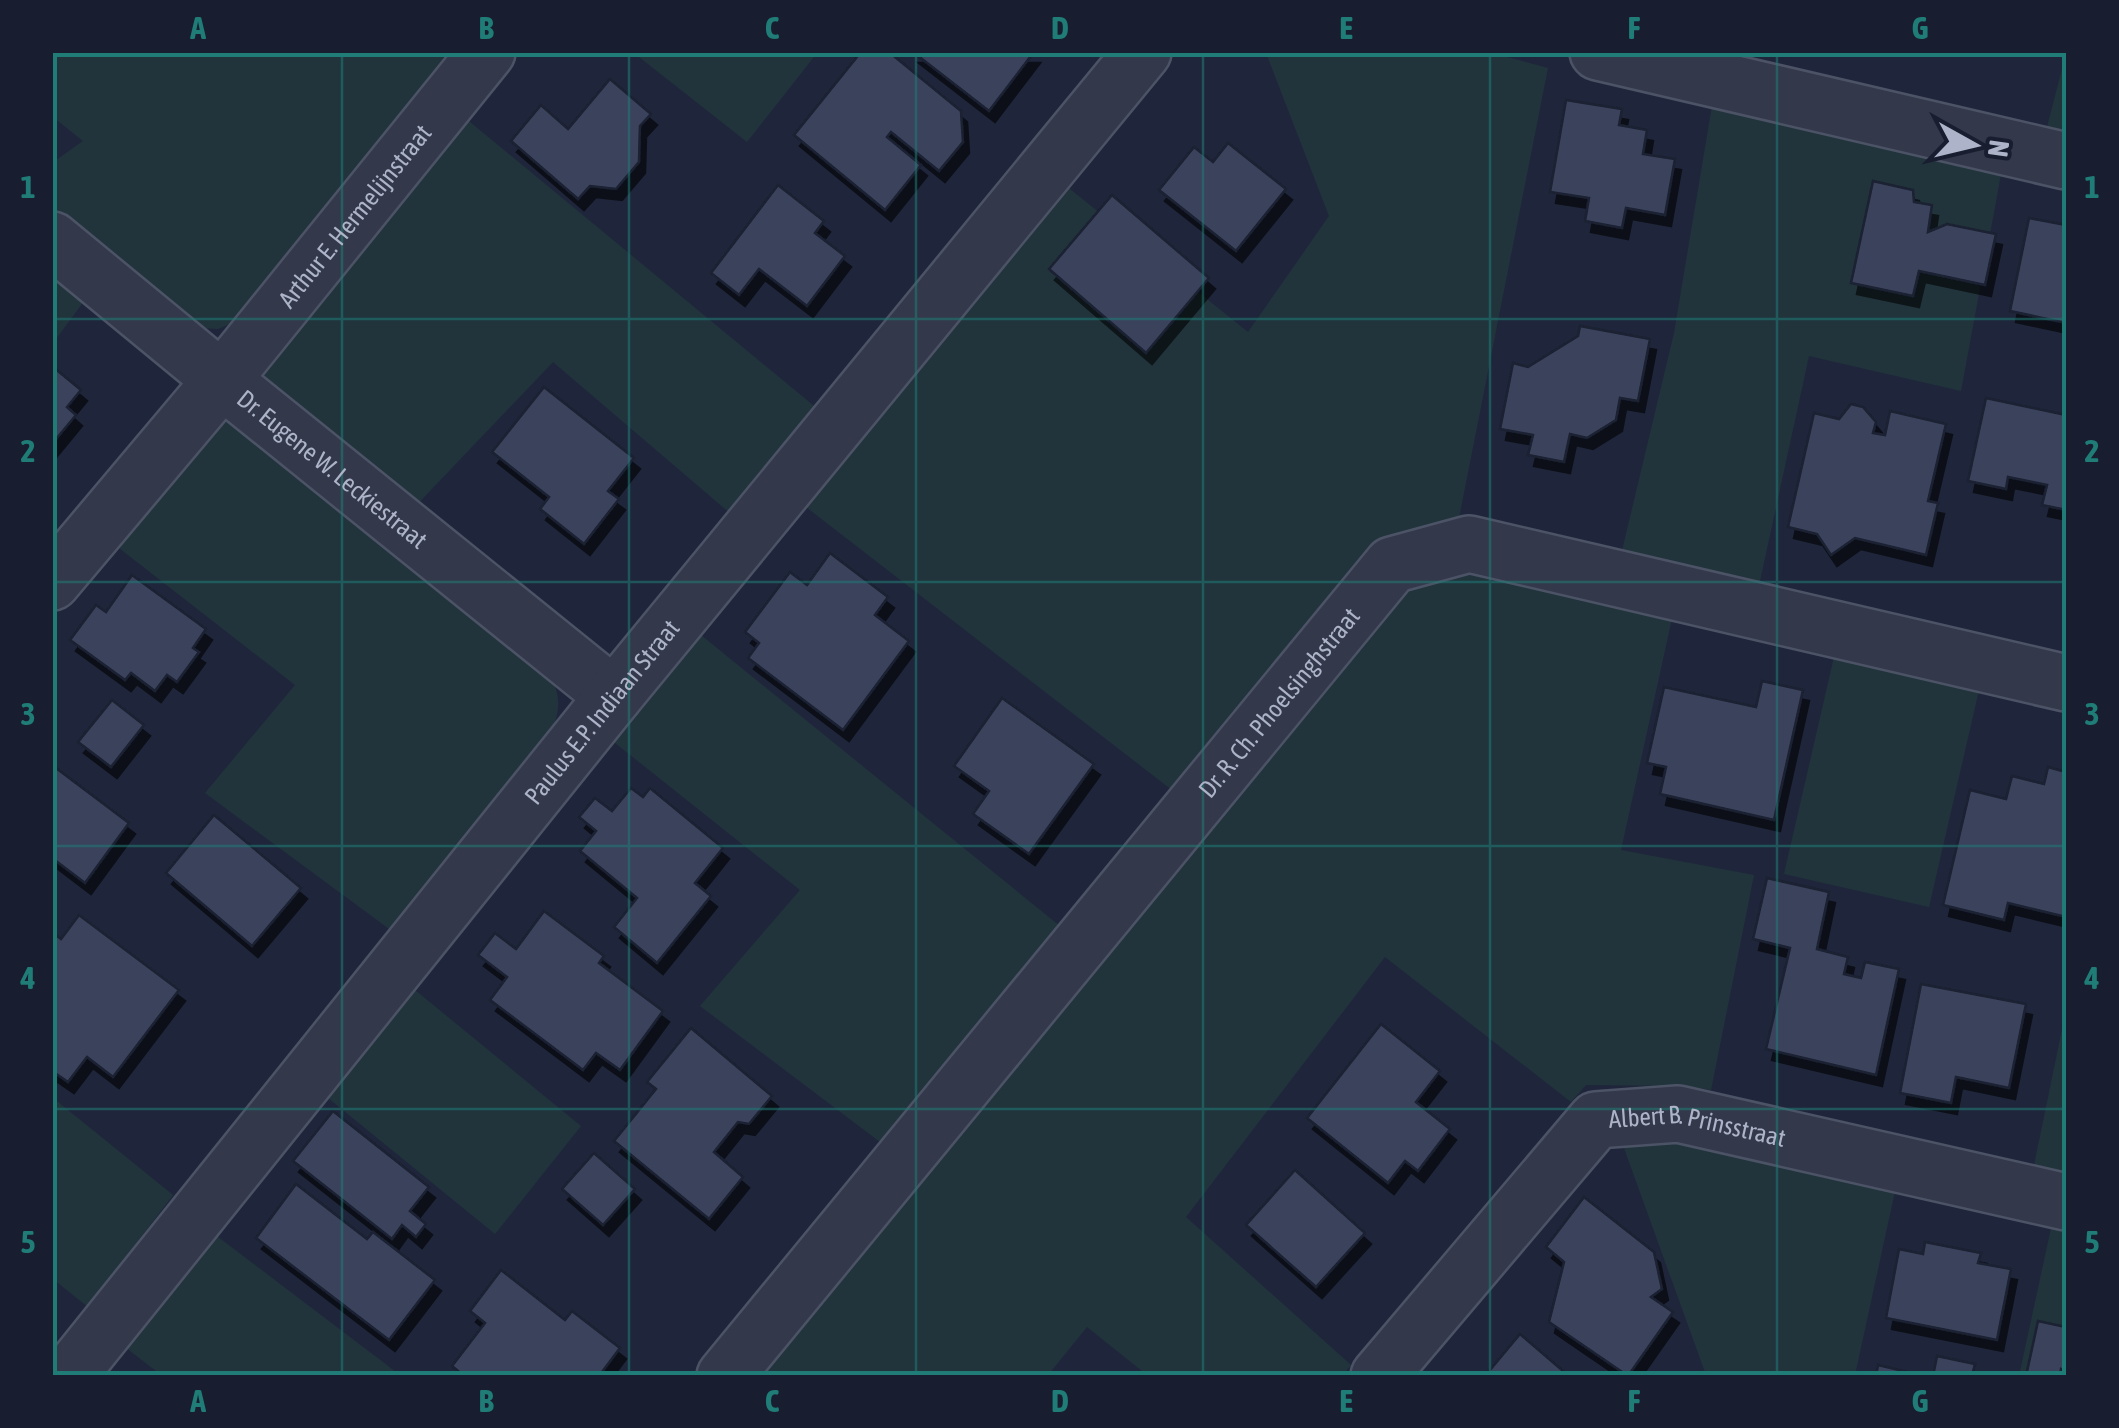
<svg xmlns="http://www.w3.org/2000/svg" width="2119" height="1428" viewBox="0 0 2119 1428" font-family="'Asap Condensed',sans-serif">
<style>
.green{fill:#21343c}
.building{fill:#3a425c;stroke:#1a2032;stroke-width:2.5;filter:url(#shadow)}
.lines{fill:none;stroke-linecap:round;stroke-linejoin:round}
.minor-casing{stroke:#4d5366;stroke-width:60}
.minor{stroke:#33394b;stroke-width:55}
.grid{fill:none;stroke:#1f7c77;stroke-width:2.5;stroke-opacity:0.55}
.labels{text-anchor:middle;stroke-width:8;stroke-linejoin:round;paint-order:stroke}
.street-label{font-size:25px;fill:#adb3c8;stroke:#181e30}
.neatline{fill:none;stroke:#1f7c77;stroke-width:4}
.grid-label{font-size:32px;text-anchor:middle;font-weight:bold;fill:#1f7c77}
</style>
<defs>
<filter id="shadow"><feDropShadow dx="6" dy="11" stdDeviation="0" flood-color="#0009"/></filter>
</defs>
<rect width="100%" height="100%" fill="#1f263b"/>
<g class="green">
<polygon points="53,53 467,53 246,317 218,329 187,327 53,213 52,163 83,141 53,117"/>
<polygon points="634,53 817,53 747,142"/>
<polygon points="1266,53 1492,53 1548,68 1458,523 1181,797 806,507 1065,185 1248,332 1329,216"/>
<polygon points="2066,53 2066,135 2046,131"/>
<polygon points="1713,100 2002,169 1961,391 1809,356 1758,590 1620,559 1674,333"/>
<polygon points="464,117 825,415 738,520 553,362 409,513 261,392 257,369"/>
<polygon points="53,269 87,297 53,343"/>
<path d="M228,411l321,262c15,29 10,40 -2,70l-151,191 -191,-141 90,-108 -185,-144z"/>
<polygon points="1449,563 1673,614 1621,850 1754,875 1711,1090 1685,1086 1586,1085 1571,1102 1385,957 1186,1217 1351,1365 1343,1375 1147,1375 1087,1327 1048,1375 742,1376 1382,602"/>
<polygon points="696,631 1066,931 888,1148 700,1006 800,890 610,739"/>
<polygon points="1837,644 1982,677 1929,907 1784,874"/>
<polygon points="404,981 581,1126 495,1234 317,1089"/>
<polygon points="2066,1010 2066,1183 2032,1175"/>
<polygon points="53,1098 173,1195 88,1307 53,1279"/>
<polygon points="1649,1127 1897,1182 1855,1375 1706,1375 1620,1137"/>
<polygon points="2053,1219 2066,1223 2066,1375 2019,1376"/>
<polygon points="201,1224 400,1375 161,1375 111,1336"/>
</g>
<g class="building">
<polygon points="861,52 889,52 961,111 963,142 939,171 891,132 887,137 921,165 885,210 794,135"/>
<polygon points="913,52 1034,52 989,111"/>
<polygon points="610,79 651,114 640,126 639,162 616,189 590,186 578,199 511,141 541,105 568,129"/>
<polygon points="1566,100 1622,109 1619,125 1647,130 1643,154 1675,159 1665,215 1626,208 1622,228 1585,221 1589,198 1550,192"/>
<polygon points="1228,143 1286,189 1236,251 1159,190 1194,147 1213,162"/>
<polygon points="1873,181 1913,190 1914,202 1932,205 1928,232 1947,224 1996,234 1985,285 1919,271 1913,296 1851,283"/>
<polygon points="778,185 824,221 815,233 845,256 807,306 759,269 739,295 711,273"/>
<polygon points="1112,195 1209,278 1146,353 1049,269"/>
<polygon points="2029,218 2066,225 2066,323 2010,311"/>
<polygon points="1580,326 1650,339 1638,401 1620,398 1616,420 1587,438 1570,434 1564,462 1528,455 1533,435 1500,429 1513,363 1528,367 1578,336"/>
<polygon points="52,366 81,390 67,407 76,415 52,444"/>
<polygon points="544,387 634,458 608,491 619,499 584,544 540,509 549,497 492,452"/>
<polygon points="1986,398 2066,415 2066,510 2042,505 2047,485 2008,477 2006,489 1968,481"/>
<polygon points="1851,404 1863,407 1876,422 1873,433 1885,435 1890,411 1946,424 1928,501 1938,503 1926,555 1855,538 1831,555 1817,534 1788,527 1814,413 1839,419"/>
<polygon points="830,553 888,597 875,615 909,641 843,730 748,658 759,643 745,632 790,572 807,585"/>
<polygon points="132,575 206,629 193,648 199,652 177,682 167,675 155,691 131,673 125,680 70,640 96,605 106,612"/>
<polygon points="1762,681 1803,690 1774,820 1660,794 1666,767 1647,763 1664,687 1756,707"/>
<polygon points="1002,698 1094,764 1029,854 973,814 989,791 954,766"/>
<polygon points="112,700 144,725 111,767 78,742"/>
<polygon points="52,765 129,823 85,883 52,858"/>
<polygon points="2048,767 2066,772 2066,917 2008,903 2004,920 1943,905 1970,790 2006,799 2012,776 2044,784"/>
<polygon points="631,788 643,797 650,788 723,848 695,883 711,896 657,963 614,927 637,898 580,851 596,831 579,817 595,798 612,811"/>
<polygon points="214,815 301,888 252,946 166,873"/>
<polygon points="1767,878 1829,892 1817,949 1848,957 1844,974 1861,978 1865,962 1899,969 1876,1075 1766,1049 1790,948 1753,939"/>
<polygon points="544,911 604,956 599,963 663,1011 620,1070 596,1053 583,1070 490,1000 507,977 478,955 495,933 516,949"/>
<polygon points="79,915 179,990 113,1077 87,1057 68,1082 52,1071 52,932 61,939"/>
<polygon points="1921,984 2026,1004 2009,1088 1956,1077 1951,1103 1900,1093"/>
<polygon points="1381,1024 1440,1071 1416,1102 1450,1129 1418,1171 1405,1161 1388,1183 1307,1118"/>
<polygon points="691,1028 772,1096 749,1124 738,1122 714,1152 743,1177 709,1219 614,1141 656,1089 647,1082"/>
<polygon points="333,1111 429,1187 410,1211 426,1224 416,1237 402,1225 392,1239 293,1161"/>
<polygon points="594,1153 635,1189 603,1225 562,1189"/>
<polygon points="1295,1170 1365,1233 1316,1287 1246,1225"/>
<polygon points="296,1184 367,1239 373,1232 435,1280 389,1340 256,1238"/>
<polygon points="1584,1197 1654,1252 1662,1289 1651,1297 1673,1312 1628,1376 1549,1322 1564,1262 1546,1247"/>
<polygon points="1925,1242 1981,1253 1978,1263 2011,1269 1997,1340 1886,1318 1899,1249 1923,1254"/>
<polygon points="501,1270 565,1320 572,1311 620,1348 599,1376 464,1376 452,1366 485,1323 470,1311"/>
<polygon points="2038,1321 2066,1327 2066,1371 2061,1369 2060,1376 2026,1376"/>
<polygon points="1520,1334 1569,1376 1485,1376"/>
<polygon points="1937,1356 1975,1364 1972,1376 1933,1376"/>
<polygon points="1878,1365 1925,1376 1876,1376"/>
</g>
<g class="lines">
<defs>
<g id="minor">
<polyline points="1598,52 2066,161"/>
<path id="s1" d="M52,240l170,140 392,316"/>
<path id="s2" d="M52,582l170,-202 265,-328"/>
<path id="s3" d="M68,1376l546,-680 529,-644"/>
<path id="s4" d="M725,1376l667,-811 77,-21 597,139"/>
<path id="s5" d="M1379,1376l217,-256 82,-6 388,88"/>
</g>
</defs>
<use href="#minor" class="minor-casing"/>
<use href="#minor" class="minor"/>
</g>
<path class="grid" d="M342,52v1324M629,52v1324M916,52v1324M1203,52v1324M1490,52v1324M1777,52v1324M52,319h2014M52,582h2014M52,846h2014M52,1109h2014"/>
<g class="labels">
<g class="street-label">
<text dy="9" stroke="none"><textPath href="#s2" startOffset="475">Arthur E. Hermelijnstraat</textPath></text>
<text dy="9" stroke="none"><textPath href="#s1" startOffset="362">Dr. Eugene W. Leckiestraat</textPath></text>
<text dy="9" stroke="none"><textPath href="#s4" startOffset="872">Dr. R. Ch. Phoelsinghstraat</textPath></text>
<text dy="9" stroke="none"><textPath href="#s3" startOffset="852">Paulus E.P. Indiaan Straat</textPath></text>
<text dy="9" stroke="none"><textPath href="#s5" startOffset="438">Albert B. Prinsstraat</textPath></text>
</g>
</g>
<rect width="2119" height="1428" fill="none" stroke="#181e30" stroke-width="110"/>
<g transform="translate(1974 145) rotate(98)" stroke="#181e30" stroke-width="8" paint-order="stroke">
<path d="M0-8L18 38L0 25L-18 38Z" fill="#adb3c8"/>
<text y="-15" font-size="28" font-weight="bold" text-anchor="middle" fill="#adb3c8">N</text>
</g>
<rect x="55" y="55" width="2009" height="1318" class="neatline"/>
<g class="grid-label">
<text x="198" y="39">A</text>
<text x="486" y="39">B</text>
<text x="772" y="39">C</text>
<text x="1060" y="39">D</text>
<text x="1346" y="39">E</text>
<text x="1634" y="39">F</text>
<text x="1920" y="39">G</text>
<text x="28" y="198">1</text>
<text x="2092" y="198">1</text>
<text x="28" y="462">2</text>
<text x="2092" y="462">2</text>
<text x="28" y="725">3</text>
<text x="2092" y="725">3</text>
<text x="28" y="989">4</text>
<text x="2092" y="989">4</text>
<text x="28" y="1253">5</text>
<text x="2092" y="1253">5</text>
<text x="198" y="1412">A</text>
<text x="486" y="1412">B</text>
<text x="772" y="1412">C</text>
<text x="1060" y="1412">D</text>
<text x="1346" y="1412">E</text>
<text x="1634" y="1412">F</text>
<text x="1920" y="1412">G</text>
</g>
</svg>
